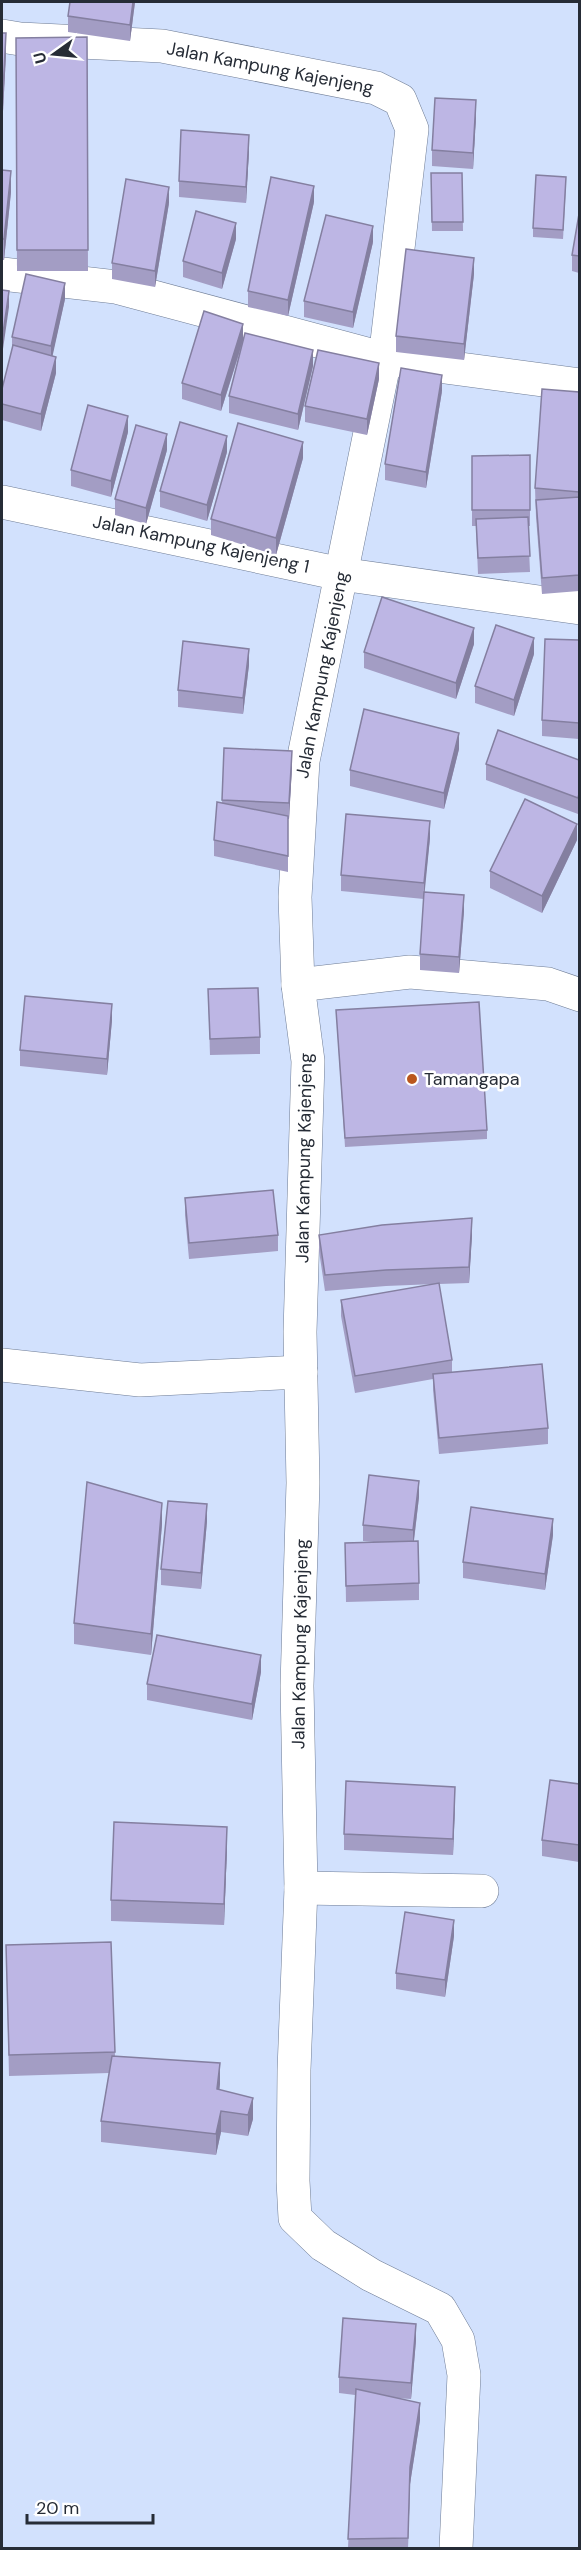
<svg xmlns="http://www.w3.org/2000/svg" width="581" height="2550" viewBox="0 0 581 2550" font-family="'DM Sans',sans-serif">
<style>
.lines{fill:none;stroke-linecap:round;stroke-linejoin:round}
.minor-casing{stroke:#6e7c95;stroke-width:34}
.minor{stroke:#fff;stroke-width:33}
.wall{fill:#a39dc4}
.shaded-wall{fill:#847fa0}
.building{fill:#bdb6e4;stroke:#847fa0;stroke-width:1.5}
.poi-dot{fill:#ba571d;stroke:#fff;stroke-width:2}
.labels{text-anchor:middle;stroke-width:5;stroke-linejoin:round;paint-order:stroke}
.street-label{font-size:18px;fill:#262c36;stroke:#fff}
.poi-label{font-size:18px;fill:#262c36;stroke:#fff;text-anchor:start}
</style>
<rect width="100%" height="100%" fill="#d2e1fd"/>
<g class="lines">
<defs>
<g id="minor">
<polyline points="2,36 20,39 162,46 376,88 400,100 412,129 385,359 303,761 295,897 298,985 308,1061 300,1332 303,1483 297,1686 301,1888 294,2070 293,2181 295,2218 323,2245 371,2275 440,2309 458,2340 464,2375 456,2548"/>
<polyline points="2,274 116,287 385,359 580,385"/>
<polyline points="2,502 341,574 580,608"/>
<polyline points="298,985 410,972 548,984 580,995"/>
<polyline points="2,1365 140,1380 301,1372"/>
<polyline points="301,1888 482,1891"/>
</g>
</defs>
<use href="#minor" class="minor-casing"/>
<use href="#minor" class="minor"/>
</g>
<g class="wall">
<polygon points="70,2 135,2 130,41 68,32 68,16"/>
<polygon points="2,33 6,54 3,111 2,111"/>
<polygon points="87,37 88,271 17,271 16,38"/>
<polygon points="476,116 473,169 432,166 432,150"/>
<polygon points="249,151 246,203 179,197 179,181"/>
<polygon points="2,170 11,192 4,260 2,260"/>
<polygon points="431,173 462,173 463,231 432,231"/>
<polygon points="566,186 563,239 533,237 533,228"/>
<polygon points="314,202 288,316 248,307 248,291"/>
<polygon points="169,203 155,287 112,279 112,263"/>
<polygon points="579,214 579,273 572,271 572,255"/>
<polygon points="236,239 222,289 183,277 183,261"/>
<polygon points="373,242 353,328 304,317 304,301"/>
<polygon points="474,274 464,360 396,352 396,336"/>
<polygon points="65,299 52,356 56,373 41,431 2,420 2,389 12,350 12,337"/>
<polygon points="243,339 313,366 298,430 229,413 229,396 243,342 221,411 182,399 182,383"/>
<polygon points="379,379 367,435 305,422 305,406"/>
<polygon points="442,391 426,488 385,480 385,464"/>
<polygon points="579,392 579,591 542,594 536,517 535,488"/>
<polygon points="128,432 111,497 71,486 71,470"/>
<polygon points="167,450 146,524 115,515 115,499"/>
<polygon points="227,452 207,521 160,507 160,491"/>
<polygon points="530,455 530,526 528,526 530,572 478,574 476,526 472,526 472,456"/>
<polygon points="303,458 276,555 211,535 211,519"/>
<polygon points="579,640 579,739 542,736 542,720"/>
<polygon points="474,644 456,699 364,668 364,652"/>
<polygon points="534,654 514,716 475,703 475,686"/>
<polygon points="249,665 243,714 178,707 178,690"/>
<polygon points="224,748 292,767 289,819 288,819 288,872 214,856 214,840 222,803"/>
<polygon points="459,749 444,809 350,786 350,770"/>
<polygon points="579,760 578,814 486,780 486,764"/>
<polygon points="430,838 424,892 464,911 459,973 420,970 420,954 424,899 341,891 341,875"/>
<polygon points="577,840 542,913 490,888 490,871"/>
<polygon points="208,989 260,1037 260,1054 210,1055"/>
<polygon points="336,1010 487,1130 487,1139 345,1147"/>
<polygon points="112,1020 107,1075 20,1066 20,1050"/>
<polygon points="185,1198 278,1235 278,1251 189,1259 185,1215"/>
<polygon points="319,1235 472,1235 469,1283 439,1284 452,1360 452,1372 548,1428 548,1444 439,1454 433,1390 433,1379 355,1393 341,1316 341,1300 435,1284 386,1286 325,1291 319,1251"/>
<polygon points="419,1497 414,1541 419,1583 419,1600 346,1602 345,1543 374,1542 363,1541 363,1525"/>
<polygon points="207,1521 201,1589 161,1585 161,1569"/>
<polygon points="162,1524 151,1655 74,1644 74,1623"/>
<polygon points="553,1535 545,1590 463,1578 463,1562"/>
<polygon points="261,1672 252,1720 147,1700 147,1684"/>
<polygon points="579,1784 579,1862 542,1856 542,1840"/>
<polygon points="455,1803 453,1855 344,1850 344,1834"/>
<polygon points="227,1848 224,1925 111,1921 111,1900"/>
<polygon points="454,1936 445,1997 396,1989 396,1973"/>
<polygon points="111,1942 115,2056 220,2084 219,2090 253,2119 248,2136 221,2132 216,2155 101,2142 101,2121 109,2073 9,2076 6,1945"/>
<polygon points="416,2340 411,2399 395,2398 420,2420 410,2484 408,2548 348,2548 355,2395 339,2393 339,2377"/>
</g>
<g class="shaded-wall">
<polygon points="133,2 135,2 130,41 130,25"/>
<polygon points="6,33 6,54 3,111 3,90"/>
<polygon points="476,100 476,116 473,169 473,153"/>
<polygon points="249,135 249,151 246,203 246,187"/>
<polygon points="11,171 11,192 4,260 4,239"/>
<polygon points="314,186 314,202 288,316 288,300"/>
<polygon points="169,187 169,203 155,287 155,271"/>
<polygon points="236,223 236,239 222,289 222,273"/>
<polygon points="373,226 373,242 353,328 353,312"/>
<polygon points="474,258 474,274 464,360 464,344"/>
<polygon points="65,283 65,299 51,363 51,346"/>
<polygon points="9,291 9,307 2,356 2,340"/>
<polygon points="243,324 243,340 221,411 221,395"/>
<polygon points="313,350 313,366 298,430 298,414"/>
<polygon points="56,357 56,373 41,431 41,414"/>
<polygon points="379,363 379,379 367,435 367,419"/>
<polygon points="442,375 442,391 426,488 426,472"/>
<polygon points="128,416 128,432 111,497 111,481"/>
<polygon points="167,434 167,450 146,524 146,508"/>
<polygon points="227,436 227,452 207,521 207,505"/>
<polygon points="303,442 303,458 276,555 276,538"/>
<polygon points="474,628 474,644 456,699 456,683"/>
<polygon points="534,638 534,654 514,716 514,700"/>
<polygon points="249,649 249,665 243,714 243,698"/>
<polygon points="459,733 459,749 444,809 444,793"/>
<polygon points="292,751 292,767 289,819 289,803"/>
<polygon points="579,794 579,810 578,814 578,798"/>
<polygon points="430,821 430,838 424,899 424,883"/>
<polygon points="577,824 577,840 542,913 542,896"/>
<polygon points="464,895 464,911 459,973 459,957"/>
<polygon points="112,1004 112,1020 107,1075 107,1059"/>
<polygon points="472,1218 472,1235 469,1283 469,1267"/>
<polygon points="419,1481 419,1497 413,1547 413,1530"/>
<polygon points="162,1503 162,1524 151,1655 151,1634"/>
<polygon points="207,1504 207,1521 201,1589 201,1573"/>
<polygon points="553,1519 553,1535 545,1590 545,1574"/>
<polygon points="261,1655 261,1672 252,1720 252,1704"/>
<polygon points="455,1787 455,1803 453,1855 453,1839"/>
<polygon points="227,1827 227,1848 224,1925 224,1904"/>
<polygon points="454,1920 454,1936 445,1997 445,1980"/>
<polygon points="220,2063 220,2084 217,2110 217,2089"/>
<polygon points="253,2098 253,2119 248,2136 248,2115"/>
<polygon points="221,2111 221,2132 216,2155 216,2134"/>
<polygon points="416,2324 416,2340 411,2399 411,2383"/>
<polygon points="420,2403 420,2420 410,2484 408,2548 410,2467"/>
</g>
<g class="building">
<polygon points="70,2 133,2 130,25 68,16"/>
<polygon points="2,33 6,33 3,90 2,90"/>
<polygon points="87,37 88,250 17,250 16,38"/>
<polygon points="435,98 476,100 473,153 432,150"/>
<polygon points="181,130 249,135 246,187 179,181"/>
<polygon points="2,170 11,171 4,239 2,239"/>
<polygon points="431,173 462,173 463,222 432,222"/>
<polygon points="536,175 566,177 563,230 533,228"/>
<polygon points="271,177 314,186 288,300 248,291"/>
<polygon points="126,179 169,187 155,271 112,263"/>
<polygon points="196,211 236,223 222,273 183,261"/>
<polygon points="579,214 579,256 572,255"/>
<polygon points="326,215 373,226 353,312 304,301"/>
<polygon points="406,249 474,258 464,344 396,336"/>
<polygon points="26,274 65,283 51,346 12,337"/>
<polygon points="2,290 9,291 2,340"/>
<polygon points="204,311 243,324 221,395 182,383"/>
<polygon points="245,333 313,350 298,414 229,396"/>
<polygon points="13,345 56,357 41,414 2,404 2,389"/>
<polygon points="318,350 379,363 367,419 305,406"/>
<polygon points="401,368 442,375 426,472 385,464"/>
<polygon points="542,389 579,392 579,492 535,488"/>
<polygon points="88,405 128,416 111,481 71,470"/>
<polygon points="180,422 227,436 207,505 160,491"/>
<polygon points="238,423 303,442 276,538 211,519"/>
<polygon points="136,425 167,434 146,508 115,499"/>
<polygon points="530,455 530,510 472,510 472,456"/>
<polygon points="579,497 579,575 542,578 536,500"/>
<polygon points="528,517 530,556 478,558 476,519"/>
<polygon points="382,597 474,628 456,683 364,652"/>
<polygon points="496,625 534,638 514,700 475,686"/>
<polygon points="545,639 579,640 579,723 542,720"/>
<polygon points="183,641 249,649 243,698 178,690"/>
<polygon points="364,709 459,733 444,793 350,770"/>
<polygon points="498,730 579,760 579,794 578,798 486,764"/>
<polygon points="224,748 292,751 289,803 222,800"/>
<polygon points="525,799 577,824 542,896 490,871"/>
<polygon points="217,802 288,816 288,856 214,840"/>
<polygon points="346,814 430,821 424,883 341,875"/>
<polygon points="424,892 464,895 459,957 420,954"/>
<polygon points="258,988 260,1037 210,1039 208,989"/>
<polygon points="25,996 112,1004 107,1059 20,1050"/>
<polygon points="479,1002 487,1130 345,1138 336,1010"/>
<polygon points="273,1190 278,1235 189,1243 185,1198"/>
<polygon points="472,1218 469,1267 386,1270 325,1275 319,1235 382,1225"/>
<polygon points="439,1283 452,1360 355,1376 341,1300"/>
<polygon points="542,1364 548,1428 439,1438 433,1374"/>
<polygon points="369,1475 419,1481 413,1530 363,1525"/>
<polygon points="87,1482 162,1503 151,1634 74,1623"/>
<polygon points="168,1501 207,1504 201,1573 161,1569"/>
<polygon points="471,1507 553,1519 545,1574 463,1562"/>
<polygon points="418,1541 419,1583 346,1586 345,1543"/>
<polygon points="157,1635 261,1655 252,1704 147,1684"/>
<polygon points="550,1780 579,1784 579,1845 542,1840"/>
<polygon points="346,1781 455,1787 453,1839 344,1834"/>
<polygon points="114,1822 227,1827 224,1904 111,1900"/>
<polygon points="405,1912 454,1920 445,1980 396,1973"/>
<polygon points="111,1942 115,2052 9,2055 6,1945"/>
<polygon points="112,2056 220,2063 217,2089 253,2098 248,2115 221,2111 216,2134 101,2121"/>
<polygon points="343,2318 416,2324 411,2383 339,2377"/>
<polygon points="356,2389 420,2403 410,2467 408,2538 348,2539"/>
</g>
<circle class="poi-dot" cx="412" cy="1079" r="6"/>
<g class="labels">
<g class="street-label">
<text transform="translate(270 68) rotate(11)" y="6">Jalan Kampung Kajenjeng</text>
<text transform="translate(201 544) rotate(12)" y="6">Jalan Kampung Kajenjeng 1</text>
<text transform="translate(322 675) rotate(-79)" y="6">Jalan Kampung Kajenjeng</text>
<text transform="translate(304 1158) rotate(-89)" y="6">Jalan Kampung Kajenjeng</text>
<text transform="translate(300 1644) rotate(-89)" y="6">Jalan Kampung Kajenjeng</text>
</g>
<g class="poi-label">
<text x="424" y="1085">Tamangapa</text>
</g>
</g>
<rect width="581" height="2550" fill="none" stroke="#262c36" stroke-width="6"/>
<g transform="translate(54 54) rotate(255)" stroke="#ffffff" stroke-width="4.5" paint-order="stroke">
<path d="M0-4.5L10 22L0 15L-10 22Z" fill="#262c36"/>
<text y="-9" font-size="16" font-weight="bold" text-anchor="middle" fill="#262c36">U</text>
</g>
<path d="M27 2514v9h126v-9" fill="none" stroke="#262c36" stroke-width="3"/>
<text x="36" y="2514" font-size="18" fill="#262c36" stroke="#ffffff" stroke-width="4.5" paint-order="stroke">20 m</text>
</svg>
